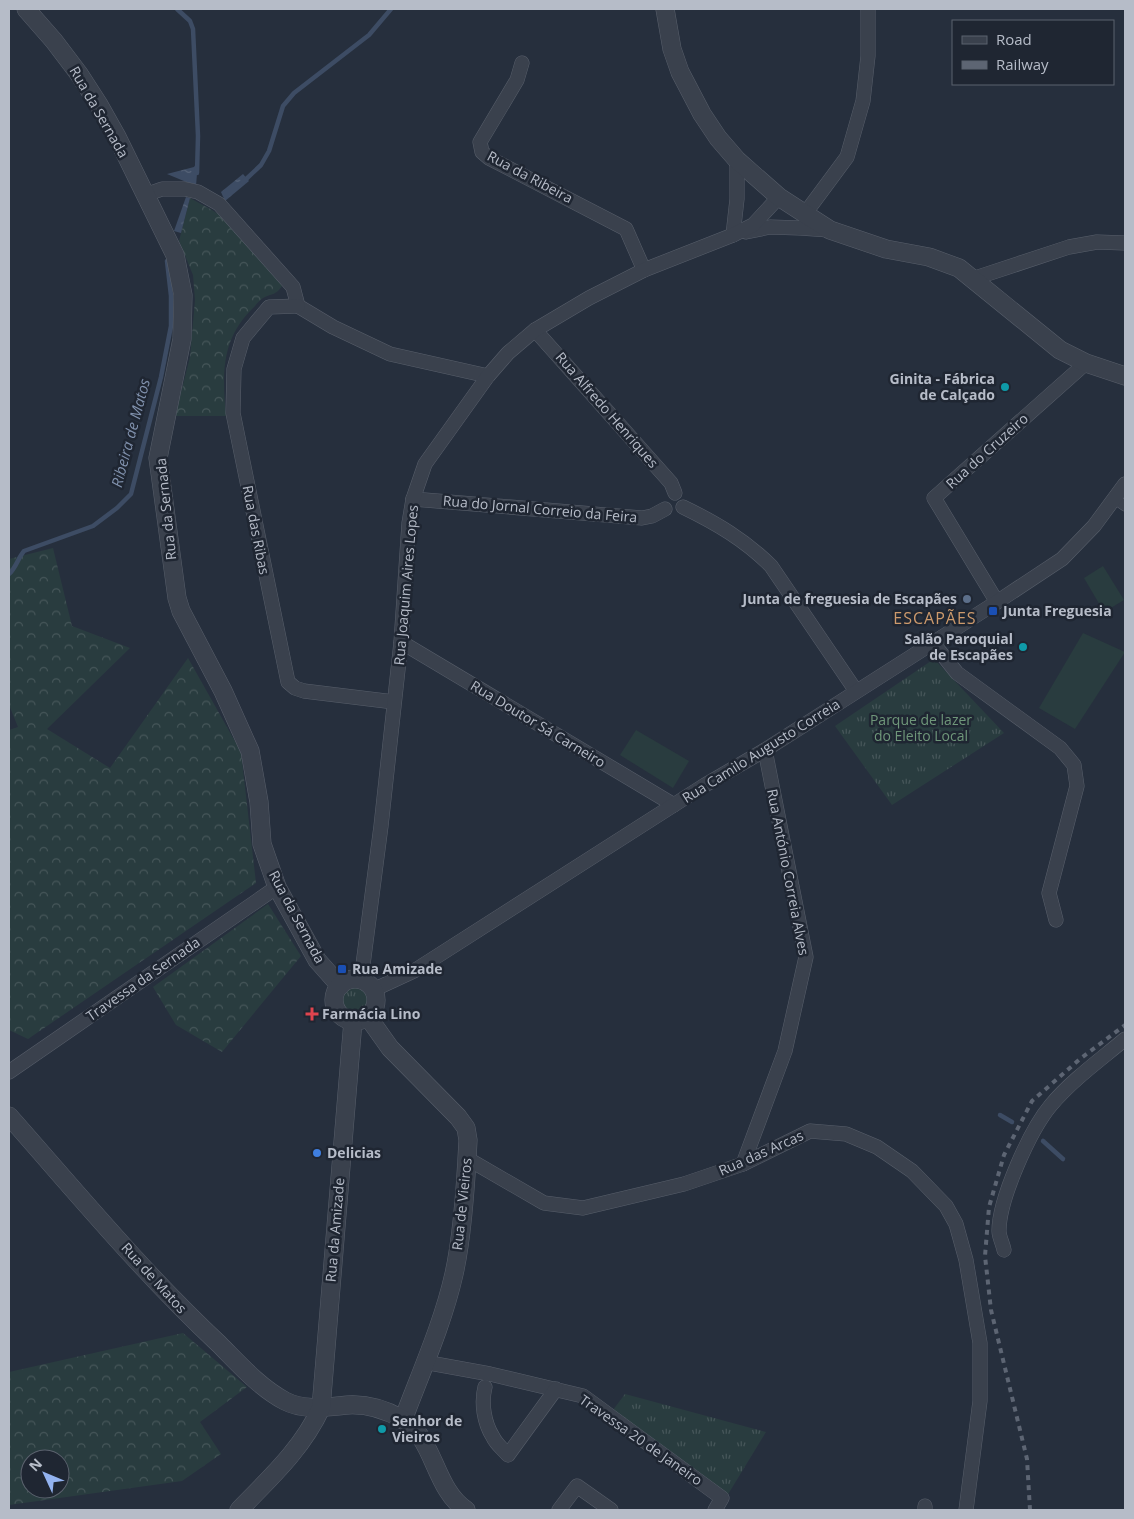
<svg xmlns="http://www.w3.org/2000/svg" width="1134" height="1519" viewBox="0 0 1134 1519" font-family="'Open Sans',sans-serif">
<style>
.grass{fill:url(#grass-tufts)}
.forest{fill:url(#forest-crowns);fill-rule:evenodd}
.garden{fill:#293c3f}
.water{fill:url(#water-ripples)}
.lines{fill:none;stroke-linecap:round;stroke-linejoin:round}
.stream{stroke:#3d4c64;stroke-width:4.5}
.pedestrian-casing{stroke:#585f6b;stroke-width:11}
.minor-casing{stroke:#585f6b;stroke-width:15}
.tertiary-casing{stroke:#585f6b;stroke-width:19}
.pedestrian{stroke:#3a414d;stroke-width:10}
.minor{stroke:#3a414d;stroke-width:14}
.tertiary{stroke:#3a414d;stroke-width:18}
.rail{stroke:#5d6573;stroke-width:4;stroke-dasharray:5 5;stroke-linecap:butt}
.culture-dot{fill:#0f9aa8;stroke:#1f2632;stroke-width:2}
.service-dot{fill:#5c6f8a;stroke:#1f2632;stroke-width:2}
.transit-dot{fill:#1a4fb4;stroke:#1f2632;stroke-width:2}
.health-dot{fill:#e0444e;stroke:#1f2632;stroke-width:2}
.shop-dot{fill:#3f7fe0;stroke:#1f2632;stroke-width:2}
.labels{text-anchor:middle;stroke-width:5;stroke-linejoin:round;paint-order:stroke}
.street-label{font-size:14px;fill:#b6bcc8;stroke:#1f2632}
.poi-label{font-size:14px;font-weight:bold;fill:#b6bcc8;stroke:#1f2632;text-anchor:start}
.park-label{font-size:14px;fill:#6f977a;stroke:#1f2632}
.water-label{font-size:15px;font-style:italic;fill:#8091ad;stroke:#1f2632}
.quarter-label{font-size:16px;letter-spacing:1px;fill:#cd9a6c;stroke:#1f2632}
</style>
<defs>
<pattern id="grass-tufts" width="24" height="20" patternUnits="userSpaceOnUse" patternTransform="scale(1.25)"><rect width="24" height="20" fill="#293c3f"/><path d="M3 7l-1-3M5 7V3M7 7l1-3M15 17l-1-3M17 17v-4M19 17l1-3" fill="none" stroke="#465659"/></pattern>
<pattern id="forest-crowns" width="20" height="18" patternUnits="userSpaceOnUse" patternTransform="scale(1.25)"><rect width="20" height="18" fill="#293c3f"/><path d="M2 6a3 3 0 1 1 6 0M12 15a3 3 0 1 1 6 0" fill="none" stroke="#465659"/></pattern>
<pattern id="water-ripples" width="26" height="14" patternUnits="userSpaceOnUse" patternTransform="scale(1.25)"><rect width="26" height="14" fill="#3d4c64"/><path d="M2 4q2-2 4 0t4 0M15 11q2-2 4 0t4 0" fill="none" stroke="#576479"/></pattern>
</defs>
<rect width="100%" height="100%" fill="#262f3d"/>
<g class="grass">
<polygon points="934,659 1004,733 892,805 835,726"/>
<circle cx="355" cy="1000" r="13"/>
<polygon points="625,1394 766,1432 727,1496 613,1410"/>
</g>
<g class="forest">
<path d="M190,198l22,12 16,11 53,59 1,6c-7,10 -10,7 -19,12 -3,2 -6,5 -8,8 -34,32 -33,66 -29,110h-51l15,-59 5,-57 -2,-25 -14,-34z"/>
<polygon points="53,548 72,626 130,648 47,729 110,768 188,658 241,752 256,883 28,1039 9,1030 9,730 18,727 9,705 9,559"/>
<polygon points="268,904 301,956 222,1052 176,1025 153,987"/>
<path d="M183,1333l64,54 -47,35 21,32 -39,27 -173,24v-133zM30,1459h30v30h-30z"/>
</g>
<g class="garden">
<polygon points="1103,566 1124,600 1104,612 1084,578"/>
<polygon points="1083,633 1125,652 1075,729 1039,708"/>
<polygon points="636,730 689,761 673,788 620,755"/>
</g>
<g class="water">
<polygon points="198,161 196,186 167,174 194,167"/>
<polygon points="243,174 249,181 225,201 221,192"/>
<polygon points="186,197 190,198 181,233 174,231"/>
</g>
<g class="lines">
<g class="stream">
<polyline points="177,9 190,21 193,29 198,136 197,173"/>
<polyline points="243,182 261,165 269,151 283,106 294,93 369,35 391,9"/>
<path d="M9,574c7,-6 9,-16 15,-23l69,-25 24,-18 14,-14 30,-117 10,-51v-30l-4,-35"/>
<polyline points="1000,1115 1012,1122"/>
<polyline points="1043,1141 1063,1159"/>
</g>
<defs>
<polyline id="pedestrian" points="1115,499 1125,506"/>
<g id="minor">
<polyline points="522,63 517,80 480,142 482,152 489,158 626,229 644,270"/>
<polyline points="145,195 162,189 185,189 198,192 219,204 293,287 298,306 333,327 390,354 488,376"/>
<polyline points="804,215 847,157 863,101 868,56 868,9"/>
<polyline points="746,232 770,227 800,228 829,230"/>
<polyline points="733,235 737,199 737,160"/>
<polyline points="972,279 1069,247 1097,242 1125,243"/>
<polyline points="298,306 269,307 243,338 234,369 233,413 288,682 295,688 304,691 394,702"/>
<polyline points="535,330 671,483 675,493"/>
<polyline points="413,499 642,518 652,516 665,509"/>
<path d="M683,507c33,16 62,33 88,59l85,125"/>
<polyline points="997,602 934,498 1086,363"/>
<polyline points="401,642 674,805"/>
<polyline points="933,643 957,673 1060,748 1074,765 1077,786 1049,893 1056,920"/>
<polyline points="361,980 381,826 401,642 409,523 413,499 425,464 488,376 508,353 535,330 589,298 644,270 733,235 753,225 779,197"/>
<polyline points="373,990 414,971 705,785 765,750 997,602 1062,559 1094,526 1125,484"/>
<polyline points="9,1072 277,887"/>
<polyline points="468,1159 544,1203 583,1208 684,1184 743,1164 810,1131 846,1134 877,1147 912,1171 946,1206 956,1224 966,1260 980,1343 980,1401 966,1510"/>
<polyline points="743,1164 785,1051 806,957 765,750"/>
<path d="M1004,1250c-1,-6 -5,-13 -5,-19 0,-32 31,-101 52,-126 21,-25 49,-45 74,-66"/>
<polyline points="424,1362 490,1374 583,1396 722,1498 715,1510"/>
<path d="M485,1387c-4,16 -1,36 8,50 3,7 10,12 15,18l48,-66"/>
<polyline points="925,1506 925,1510"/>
<polyline points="559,1510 577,1486 611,1510"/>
</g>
<g id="tertiary">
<polyline points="26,9 54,41 79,74 99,105 117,137 175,255 183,295 182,339 158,458 177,598 181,611 223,691 250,751 259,802 262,844 277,887 317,960 340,986"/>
<polyline points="665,9 672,49 680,72 702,114 718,138 737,160 779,197 830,230 886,249 929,257 959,268 1060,350 1086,363 1125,376"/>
<circle cx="355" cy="1000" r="21"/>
<path d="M368,1017l22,31 68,69 8,11 2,12c-2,42 -5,94 -14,134 -11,49 -33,98 -51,146"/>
<path d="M9,1116c68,77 134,157 210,228 20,20 40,43 66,57 19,10 42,6 63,4 18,-1 38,5 54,14 33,19 32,70 64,91"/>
<path d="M239,1510c31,-32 63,-61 82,-102l32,-387"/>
</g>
</defs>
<use href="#pedestrian" class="pedestrian-casing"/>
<use href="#minor" class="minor-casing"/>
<use href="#tertiary" class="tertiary-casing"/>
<use href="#pedestrian" class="pedestrian"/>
<use href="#minor" class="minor"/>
<use href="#tertiary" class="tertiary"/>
<polyline class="rail" points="1030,1510 1027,1459 991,1310 985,1256 989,1207 1004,1155 1032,1101 1080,1059 1125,1025"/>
</g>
<g class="culture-dot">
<circle cx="1005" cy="387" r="5"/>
<circle cx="1023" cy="647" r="5"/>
<circle cx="382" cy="1429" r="5"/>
</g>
<circle class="service-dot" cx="967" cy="599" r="5"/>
<g class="transit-dot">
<rect x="988" y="606" width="10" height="10" rx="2.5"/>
<rect x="337" y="964" width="10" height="10" rx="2.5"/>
</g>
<path class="health-dot" d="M309.5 1006.5h5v5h5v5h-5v5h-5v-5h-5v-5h5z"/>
<circle class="shop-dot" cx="317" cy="1153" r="5"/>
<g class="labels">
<g class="street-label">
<text transform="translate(99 112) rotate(60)" y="5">Rua da Sernada</text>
<text transform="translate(530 177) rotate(28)" y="5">Rua da Ribeira</text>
<text transform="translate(607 410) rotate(49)" y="5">Rua Alfredo Henriques</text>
<text transform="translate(987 451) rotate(-42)" y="5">Rua do Cruzeiro</text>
<text transform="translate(166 509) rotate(-96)" y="5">Rua da Sernada</text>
<text transform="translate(540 509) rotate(5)" y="5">Rua do Jornal Correio da Feira</text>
<text transform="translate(256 530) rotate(79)" y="5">Rua das Ribas</text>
<text transform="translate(406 585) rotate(-85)" y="5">Rua Joaquim Aires Lopes</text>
<text transform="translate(538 724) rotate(31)" y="5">Rua Doutor Sá Carneiro</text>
<text transform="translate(761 751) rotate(-32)" y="5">Rua Camilo Augusto Correia</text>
<text transform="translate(788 872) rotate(79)" y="5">Rua António Correia Alves</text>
<text transform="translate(297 917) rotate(62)" y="5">Rua da Sernada</text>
<text transform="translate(143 979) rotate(-35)" y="5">Travessa da Sernada</text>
<text transform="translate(761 1153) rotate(-24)" y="5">Rua das Arcas</text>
<text transform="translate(462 1204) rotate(-84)" y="5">Rua de Vieiros</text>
<text transform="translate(335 1230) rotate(-85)" y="5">Rua da Amizade</text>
<text transform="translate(154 1278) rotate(48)" y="5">Rua de Matos</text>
<text transform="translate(641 1440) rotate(35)" y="5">Travessa 20 de Janeiro</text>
</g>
<g class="poi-label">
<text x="995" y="384" text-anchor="end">Ginita - Fábrica<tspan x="995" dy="16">de Calçado</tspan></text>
<text x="957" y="604" text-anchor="end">Junta de freguesia de Escapães</text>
<text x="1003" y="616">Junta Freguesia</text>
<text x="1013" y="644" text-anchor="end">Salão Paroquial<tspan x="1013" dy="16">de Escapães</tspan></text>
<text x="352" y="974">Rua Amizade</text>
<text x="322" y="1019">Farmácia Lino</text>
<text x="327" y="1158">Delicias</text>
<text x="392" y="1426">Senhor de<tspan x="392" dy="16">Vieiros</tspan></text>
</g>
<g class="park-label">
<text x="921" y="725">Parque de lazer<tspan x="921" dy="16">do Eleito Local</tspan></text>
</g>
<g class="water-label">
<text transform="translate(131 433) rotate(-75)" y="5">Ribeira de Matos</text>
</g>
<g class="quarter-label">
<text x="935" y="624">ESCAPÃES</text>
</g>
</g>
<rect width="1134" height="1519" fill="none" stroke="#b6bcc8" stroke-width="20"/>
<rect x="952" y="20" width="162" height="65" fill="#1f2632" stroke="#5b626e"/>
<rect x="962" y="36" width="25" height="8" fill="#3a414d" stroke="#5b626e"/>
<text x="996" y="45" font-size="15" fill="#b6bcc8">Road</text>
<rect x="962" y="61" width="25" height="8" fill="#5d6573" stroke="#5b626e"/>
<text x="996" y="70" font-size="15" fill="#b6bcc8">Railway</text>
<g transform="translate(45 1474) rotate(314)"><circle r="24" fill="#1f2632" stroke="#5b626e"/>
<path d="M0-4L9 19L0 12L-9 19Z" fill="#93b3f0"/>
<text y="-8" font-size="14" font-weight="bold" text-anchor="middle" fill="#b6bcc8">N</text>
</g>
</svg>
